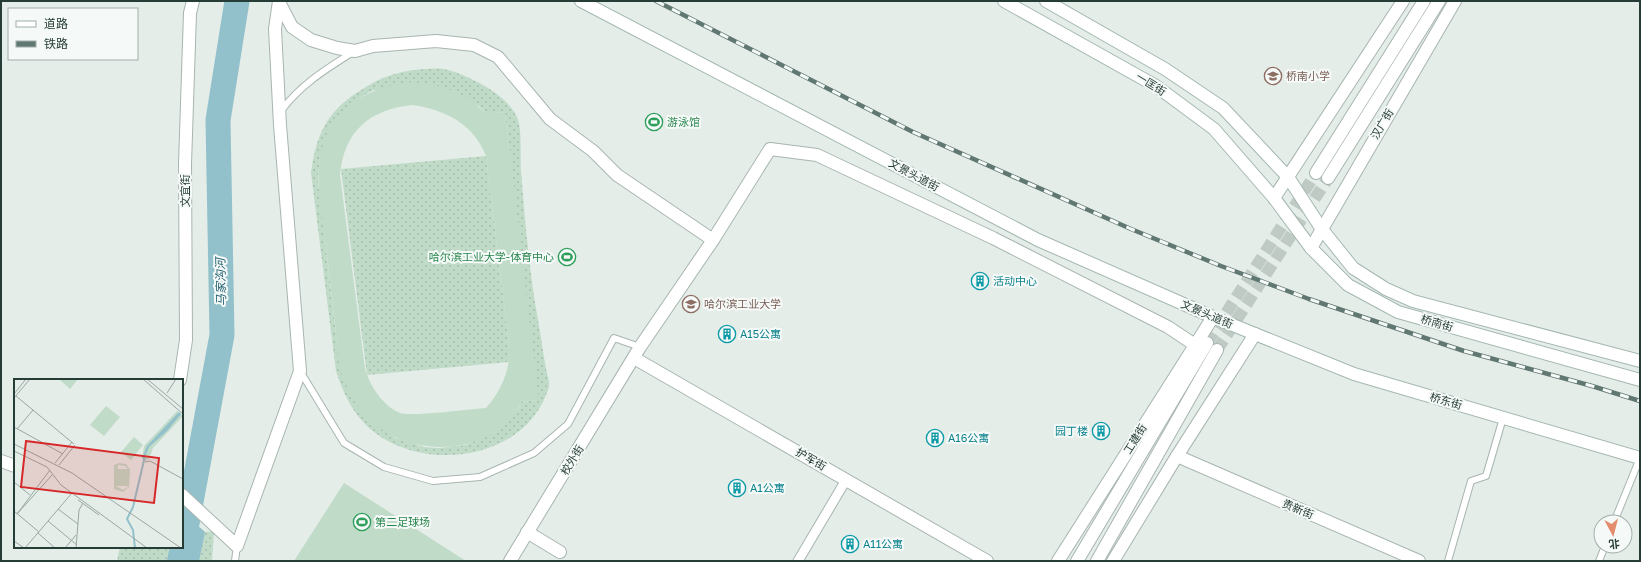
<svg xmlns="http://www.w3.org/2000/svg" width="1641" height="562" viewBox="0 0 1641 562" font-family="'Golos Text','Noto Sans SC',sans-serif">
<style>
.grass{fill:url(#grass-dots);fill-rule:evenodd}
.pitch{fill:#c0dbc8;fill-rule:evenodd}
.water{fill:#93c1cb}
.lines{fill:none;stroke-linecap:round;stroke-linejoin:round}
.river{stroke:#93c1cb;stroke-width:25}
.tertiary-tunnel{stroke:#bfcac5;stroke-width:12;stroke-dasharray:12 6;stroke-linecap:butt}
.service-casing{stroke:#a8b5b0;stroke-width:8}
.pedestrian-casing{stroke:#a8b5b0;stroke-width:11}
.minor-casing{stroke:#a8b5b0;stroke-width:14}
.tertiary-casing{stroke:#a8b5b0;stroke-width:14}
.secondary-casing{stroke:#a4b7b1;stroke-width:14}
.service{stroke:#fff;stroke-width:6}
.pedestrian{stroke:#fff;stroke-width:9}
.minor{stroke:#fff;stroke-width:12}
.tertiary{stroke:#fff;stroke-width:12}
.secondary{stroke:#fff;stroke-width:12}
.rail-casing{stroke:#617872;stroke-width:4.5}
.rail{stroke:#f5f9f7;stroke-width:3;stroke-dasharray:9;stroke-linecap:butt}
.labels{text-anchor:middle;stroke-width:4;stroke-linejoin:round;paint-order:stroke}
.education-label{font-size:11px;fill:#785e54;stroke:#f5f9f7;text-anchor:start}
.street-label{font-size:11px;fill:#263d37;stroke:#f5f9f7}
.leisure-label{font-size:11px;fill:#27864d;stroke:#f5f9f7;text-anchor:start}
.culture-label{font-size:11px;fill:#0d838f;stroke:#f5f9f7;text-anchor:start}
.water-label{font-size:12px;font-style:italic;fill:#266372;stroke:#f5f9f7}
.inset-river{fill:none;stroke:#93c1cb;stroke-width:2}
.inset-road{fill:none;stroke:#99a7a2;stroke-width:1}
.view{fill:#d62828;fill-opacity:0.15;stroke:#d62828;stroke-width:2}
.inset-edge{fill:none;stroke:#263d37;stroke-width:2}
</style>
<defs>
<pattern id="grass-dots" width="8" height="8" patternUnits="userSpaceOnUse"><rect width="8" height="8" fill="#c0dbc8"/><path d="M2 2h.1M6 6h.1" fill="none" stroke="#a5bdac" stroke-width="1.8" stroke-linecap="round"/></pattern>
</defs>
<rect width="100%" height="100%" fill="#e5ede9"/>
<g class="grass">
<path d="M424,69c6,0 13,-1 20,0 23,5 67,27 74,51 4,12 2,37 3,51 4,49 8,100 17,149 3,16 5,33 8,49 1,5 4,12 3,17 0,3 -2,6 -3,9 -26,67 -126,78 -177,33 -17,-16 -26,-35 -33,-57l-25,-198c5,-37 15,-61 47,-81 25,-16 36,-20 66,-23zM373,90l106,16 7,8 19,-2 33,288 -17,2 -3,7 -25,24 -28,12 -26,3 -15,-1 -29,-9 -55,-71 -22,-185c1,-45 16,-70 55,-92z"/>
<polygon points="486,156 510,352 509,362 367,375 341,169"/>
<polygon points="182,512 205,532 214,531 212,561 117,561 120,547 182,547"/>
</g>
<g class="pitch">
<path d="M413,82c30,3 53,10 73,32l19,-2 34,288 -18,2c-9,22 -36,39 -59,43 -58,10 -106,-19 -122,-77 -3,-12 -3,-25 -4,-36 -3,-25 -6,-50 -9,-76 -4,-37 -17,-87 0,-122 17,-34 50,-49 86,-52zM413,105c32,5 60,18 73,51l24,196c-2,22 -9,39 -24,56 -14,1 -76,9 -86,5 -17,-7 -30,-27 -35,-44l-25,-194c4,-44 30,-66 73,-70z"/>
<polygon points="344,483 466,561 294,561"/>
</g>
<polygon class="water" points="182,512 205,532 199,561 167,561 170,547 182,547"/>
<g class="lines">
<polyline class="river" points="180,561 222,335 218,120 237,1"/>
<g class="tertiary-tunnel">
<polyline points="1207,343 1316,173"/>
<polyline points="1217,350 1328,178"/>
</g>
<defs>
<g id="service">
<path d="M281,111c19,-26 45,-42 72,-59"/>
<polyline points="300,371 344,443 384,467 433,481 480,477 534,453 568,424 614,338 640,347"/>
<polyline points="1614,522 1640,458"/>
<polyline points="235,561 237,546"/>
<polyline points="1448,561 1471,481 1486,476 1503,418"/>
<polyline points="1599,561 1605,546"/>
</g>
<polyline id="pedestrian" points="798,561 846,480"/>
<g id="minor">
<polyline points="279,2 292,27 311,40 337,48 355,51 373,46 436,41 474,45 498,57 550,119 593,151 617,175 713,240 640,347 510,561"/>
<polyline points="713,240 770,149 817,155 993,238 1168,327 1195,345"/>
<polyline points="634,358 987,561"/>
<polyline points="180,380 186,340 185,164 190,13 193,1"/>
<polyline points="182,495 237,546 300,371 280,125 275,29 279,1"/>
<polyline points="527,532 560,552"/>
</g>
<g id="tertiary">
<polyline points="1316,173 1424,1"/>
<polyline points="1328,178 1439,1"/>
<polyline points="1274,198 1403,1"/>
<polyline points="1311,248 1455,1"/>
<polyline points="1177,456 1419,561"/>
<polyline points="1,461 15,466"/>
<polyline points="1058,561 1213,317"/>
<polyline points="1077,561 1207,343"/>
<polyline points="1097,561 1217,350"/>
<polyline points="1113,561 1177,456 1255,334"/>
</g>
<g id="secondary">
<polyline points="581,1 1038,240 1213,317 1354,374 1640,458"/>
<polyline points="1004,1 1156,86 1214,129 1274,198 1311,248 1348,285 1398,312 1640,380"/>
<polyline points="1046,1 1165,69 1223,108 1288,177 1321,228 1353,268 1386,289 1413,301 1640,361"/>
</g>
</defs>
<use href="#service" class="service-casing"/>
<use href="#pedestrian" class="pedestrian-casing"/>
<use href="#minor" class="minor-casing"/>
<use href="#tertiary" class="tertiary-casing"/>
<use href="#secondary" class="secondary-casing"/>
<use href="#service" class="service"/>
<use href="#pedestrian" class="pedestrian"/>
<use href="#minor" class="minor"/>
<use href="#tertiary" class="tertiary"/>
<use href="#secondary" class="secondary"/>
<defs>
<polyline id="rail" points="656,1 913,132 1131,229 1221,266 1309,299 1464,351 1592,386 1640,401"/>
</defs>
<use href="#rail" class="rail-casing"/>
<use href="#rail" class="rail"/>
</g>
<defs>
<symbol id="school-ring" viewBox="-11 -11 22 22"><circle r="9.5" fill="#f5f9f7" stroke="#8d6e63" stroke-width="1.5"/><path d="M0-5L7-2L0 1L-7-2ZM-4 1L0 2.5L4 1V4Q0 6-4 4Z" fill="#8d6e63"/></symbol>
<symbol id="stadium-ring" viewBox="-11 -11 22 22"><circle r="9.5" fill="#f5f9f7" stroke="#2e9e5b" stroke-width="1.5"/><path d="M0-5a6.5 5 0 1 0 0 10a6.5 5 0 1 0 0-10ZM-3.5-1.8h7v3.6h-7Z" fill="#2e9e5b"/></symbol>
<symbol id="building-ring" viewBox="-11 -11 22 22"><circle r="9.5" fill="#f5f9f7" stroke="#0f9aa8" stroke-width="1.5"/><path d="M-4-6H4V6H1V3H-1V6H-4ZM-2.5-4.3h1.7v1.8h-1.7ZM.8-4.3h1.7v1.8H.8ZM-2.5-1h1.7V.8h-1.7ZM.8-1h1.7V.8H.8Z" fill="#0f9aa8"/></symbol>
<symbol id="university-ring" viewBox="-11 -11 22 22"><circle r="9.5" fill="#f5f9f7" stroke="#8d6e63" stroke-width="1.5"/><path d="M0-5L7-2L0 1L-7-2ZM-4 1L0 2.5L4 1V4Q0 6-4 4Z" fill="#8d6e63"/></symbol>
</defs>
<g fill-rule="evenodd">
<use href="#school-ring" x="1263" y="66" width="20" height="20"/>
<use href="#stadium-ring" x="644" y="112" width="20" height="20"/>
<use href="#stadium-ring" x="557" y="247" width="20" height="20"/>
<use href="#building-ring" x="970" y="271" width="20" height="20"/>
<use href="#university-ring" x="681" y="294" width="20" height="20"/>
<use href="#building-ring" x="717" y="324" width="20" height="20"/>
<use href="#building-ring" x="1091" y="421" width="20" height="20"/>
<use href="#building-ring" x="925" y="428" width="20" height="20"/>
<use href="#building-ring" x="727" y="478" width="20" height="20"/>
<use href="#stadium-ring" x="352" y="512" width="20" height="20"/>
<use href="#building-ring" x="840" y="534" width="20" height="20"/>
</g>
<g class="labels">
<g class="education-label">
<text x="1286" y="80">桥南小学</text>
<text x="704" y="308">哈尔滨工业大学</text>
</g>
<g class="street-label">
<text transform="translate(1151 84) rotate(32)" y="4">一匡街</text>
<text transform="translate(1382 124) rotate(-59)" y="4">汉广街</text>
<text transform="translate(914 175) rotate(28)" y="4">文景头道街</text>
<text transform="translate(185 191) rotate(-90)" y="4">文宜街</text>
<text transform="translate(1207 314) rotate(23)" y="4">文景头道街</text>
<text transform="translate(1437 323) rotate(16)" y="4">桥南街</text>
<text transform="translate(1446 401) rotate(16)" y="4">桥东街</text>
<text transform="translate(1135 439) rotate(-58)" y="4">工建街</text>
<text transform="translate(811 459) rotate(30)" y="4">护军街</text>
<text transform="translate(572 460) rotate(-58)" y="4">校外街</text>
<text transform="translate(1298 509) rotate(23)" y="4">贵新街</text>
</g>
<g class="leisure-label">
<text x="667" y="126">游泳馆</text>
<text x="554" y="261" text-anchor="end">哈尔滨工业大学-体育中心</text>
<text x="375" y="526">第二足球场</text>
</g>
<g class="culture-label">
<text x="993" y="285">活动中心</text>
<text x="740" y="338">A15公寓</text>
<text x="1088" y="435" text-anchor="end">园丁楼</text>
<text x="948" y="442">A16公寓</text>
<text x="750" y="492">A1公寓</text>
<text x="863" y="548">A11公寓</text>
</g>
<g class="water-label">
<text transform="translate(221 282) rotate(-91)" y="4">马家沟河</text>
</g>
</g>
<g transform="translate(14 379)">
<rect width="169" height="169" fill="#e5ede9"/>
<path d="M163,32l6,5 -30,32 -4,11 -4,2 -3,-3 2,-12zM102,90h12v17h-12z" fill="#c0dbc8"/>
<path d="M45,0h19l-8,10z" fill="#c0dbc8"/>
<path d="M92,27l14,11 -16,19 -14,-11zM120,58l9,8 -12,15 -10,-8zM105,84l7,1 4,6 -1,17 -6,5 -9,-3v-24zM104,86l7,1 3,3v18l-5,3 -7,-4z" fill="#c0dbc8" fill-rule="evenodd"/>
<path d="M165,33l2,2 -14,17 -18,16 -5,13 -2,-2 5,-12z" fill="#93c1cb"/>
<path class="inset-river" d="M121,169l-2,-18 -6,-11 6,-12 12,-51"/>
<path class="inset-road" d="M129,0l40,35M133,0l36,30M153,14l9,-14M0,15l12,-15M2,17l58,48M0,19l16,-19M0,48l49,27M3,50l16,-19M0,65l58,29 109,75M0,72l33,16 14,18 86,63M131,83l5,-1 33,18M41,84l17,-21M45,86l16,-20M0,103l16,13M64,121l21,15M44,130l20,15M0,132l25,21M3,135l33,-44M3,135l35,-39M34,142l29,24M24,154l17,15M0,162l10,7M11,169l47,-55M51,169l11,-13M62,169l3,-38 4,-7"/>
<path class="view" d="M12,62l133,17 -5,45 -133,-16z"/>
<rect width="169" height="169" class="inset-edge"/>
</g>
<rect width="1641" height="562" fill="none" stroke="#263d37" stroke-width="4"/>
<rect x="8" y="8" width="130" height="52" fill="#f5f9f7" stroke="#a2aeaa"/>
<rect x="16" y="21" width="20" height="6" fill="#ffffff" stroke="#a2aeaa"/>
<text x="44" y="28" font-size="12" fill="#263d37">道路</text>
<rect x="16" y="41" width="20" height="6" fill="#617872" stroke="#a2aeaa"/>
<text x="44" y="48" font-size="12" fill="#263d37">铁路</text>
<g transform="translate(1613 534) rotate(173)"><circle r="19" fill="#f5f9f7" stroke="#a2aeaa"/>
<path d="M0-3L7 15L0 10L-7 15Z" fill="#e38d6c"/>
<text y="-6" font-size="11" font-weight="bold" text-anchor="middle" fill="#263d37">北</text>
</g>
</svg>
